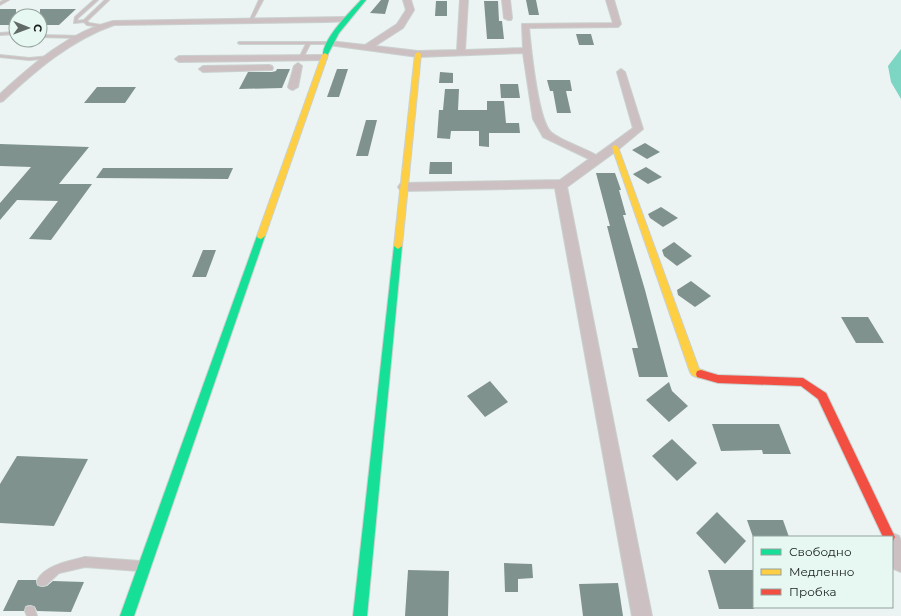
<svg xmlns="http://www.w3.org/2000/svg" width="901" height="616" viewBox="0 0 901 616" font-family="Montserrat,sans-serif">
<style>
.water{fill:#7dd5c4}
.building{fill:#80928e}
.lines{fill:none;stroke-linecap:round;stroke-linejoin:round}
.lane-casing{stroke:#cad1cf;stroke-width:2}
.street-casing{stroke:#cad1cf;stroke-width:2}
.fast-casing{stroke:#cad1cf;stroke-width:2}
.slow-casing{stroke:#cad1cf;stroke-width:2}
.jam-casing{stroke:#cad1cf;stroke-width:2}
.lane{fill:#ccc0c2;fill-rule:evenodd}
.street{fill:#ccc0c2;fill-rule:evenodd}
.fast{fill:#16e098;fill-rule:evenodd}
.slow{fill:#ffcf43;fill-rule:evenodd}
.jam{fill:#f24e42;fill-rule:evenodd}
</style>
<rect width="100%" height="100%" fill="#ebf4f2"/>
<polygon class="water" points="901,49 901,99 891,82 888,66"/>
<g class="building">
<polygon points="381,0 389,0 385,14 370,13"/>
<polygon points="526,0 536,0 539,15 529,15"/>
<polygon points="436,1 447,1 447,16 435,16"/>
<polygon points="484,1 498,1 499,21 502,21 504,39 487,39"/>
<rect x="0" y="9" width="16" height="16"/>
<polygon points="40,9 76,9 59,25 40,25"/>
<polygon points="576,34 591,34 594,45 579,45"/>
<polygon points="277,69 290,69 282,88 239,89 248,72 272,72 276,71"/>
<polygon points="337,69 348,69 339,97 327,97"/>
<polygon points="440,72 453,73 453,83 439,83"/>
<polygon points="547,80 570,80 572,91 566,91 571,113 557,113 553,91 550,91"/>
<polygon points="500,84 518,84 520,98 501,98"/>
<polygon points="97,87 136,87 125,103 84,103"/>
<polygon points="445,89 459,89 458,110 487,110 487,101 504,101 506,123 519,123 520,133 489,133 489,147 479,146 479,131 451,131 450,139 437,138 439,110 443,110"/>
<polygon points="366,120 377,120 368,156 356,156"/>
<polygon points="645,143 660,152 647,159 632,150"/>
<polygon points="0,144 89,147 59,184 92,184 51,240 29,239 58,201 17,200 0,220 0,203 31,167 0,166"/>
<polygon points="430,162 452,162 452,174 429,174"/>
<polygon points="646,167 662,177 648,184 634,175 633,174"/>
<polygon points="103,168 233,168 228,179 96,178"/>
<polygon points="596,173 615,173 621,190 619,190 626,215 623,215 645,290 668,377 639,377 632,348 638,348 607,226 610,226"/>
<polygon points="661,207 678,218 663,227 650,218 648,214"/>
<polygon points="674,242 692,256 677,266 664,256 662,250"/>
<polygon points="203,250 216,250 206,277 192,277"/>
<polygon points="691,281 711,296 695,307 678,295 677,290"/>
<polygon points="841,317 868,317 884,343 856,343"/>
<polygon points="490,381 508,402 485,417 467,396"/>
<polygon points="669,382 672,391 688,406 669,422 646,400"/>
<polygon points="712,424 779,424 791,454 763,454 762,450 721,451"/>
<polygon points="672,439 697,463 677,481 652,456"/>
<polygon points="17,456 88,459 54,526 0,523 0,484"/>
<polygon points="717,512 746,541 725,564 696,533"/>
<polygon points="747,520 783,520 789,537 753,537"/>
<polygon points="504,563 532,564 533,578 518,579 518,592 505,592"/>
<polygon points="408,570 449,571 448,616 405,616"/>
<polygon points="708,570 754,570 754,609 719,609"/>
<polygon points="18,580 36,580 37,585 42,587 47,586 53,581 84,582 71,612 37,611 35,607 30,605 26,606 24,611 3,611"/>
<polygon points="618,583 623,616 583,616 579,584"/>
</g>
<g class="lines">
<defs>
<g id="lane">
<polygon points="4,0 9,0 0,5 0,2"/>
<polygon points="94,0 98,0 78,18 77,21 84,20 105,0 109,0 87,21 89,23 101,25 101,27 87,25 84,22 74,23 75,17"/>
<polygon points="259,0 263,0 252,21 249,22"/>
<polygon points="16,32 16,34 0,35 0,33"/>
<polygon points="40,35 80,36 82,37 80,38 40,37"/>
<polygon points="239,42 329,42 331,43 329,44 310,44 303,58 301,59 299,58 306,44 240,44 238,43"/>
<polygon points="0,55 29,58 51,56 53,57 51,58 29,60 0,57"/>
<path d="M85,557l55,4 3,2 2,3 -2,3 -3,2 -55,-4 -26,6 -13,12 -4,1 -4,-1 -1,-4c7,-16 33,-20 48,-24z"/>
<polygon points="30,606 34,607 37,616 27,616 25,611 26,607"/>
</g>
<g id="street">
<path d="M403,0h8l3,10 -11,18 -28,18 43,5 39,-1 3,-50h8l-3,50 58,-2 -1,-24 91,-1 -7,-23h8l7,24 -3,3 -89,1c2,20 9,95 23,105 8,7 34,16 44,22l37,-27 -16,-56 4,-3 4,3 18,57 -24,20 -52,38 85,429h-20l-77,-428 -151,3 -4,-1 -2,-3 2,-3 4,-1 156,-3 29,-21 -46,-22 -1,-2 -9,-16 -10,-66 -105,4 -89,-12 -4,-2 4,-2 36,4 32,-21 9,-14z"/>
<polygon points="502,0 510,0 512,18 511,20 508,20 504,18"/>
<path d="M346,17h3v4l-22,1 -213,3c-43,15 -78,45 -111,76l-3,1v-8c33,-30 69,-62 113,-73z"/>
<polygon points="323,55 327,58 326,60 179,62 175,59 179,56"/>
<polygon points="298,63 302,66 298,87 293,90 290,89 288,87 294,66"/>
<polygon points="269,65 272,66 273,68 272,70 203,72 199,69 203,66"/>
<polygon points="892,533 899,536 901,541 901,572 894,569 892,564 892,537 885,537"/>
</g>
<g id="fast">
<path d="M361,0h5l-27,33 -12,23h-4c-1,-17 27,-44 38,-56z"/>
<polygon points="261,233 265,236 134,616 120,616 257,236"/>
<polygon points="398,243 402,246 367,616 353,616 394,246"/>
</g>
<g id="slow">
<polygon points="418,52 421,54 402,246 398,249 394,246 415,54"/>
<polygon points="325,53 328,55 265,236 261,239 258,238 257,236 322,55"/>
<path d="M615,145l3,2 81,222 6,2 1,3 -1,3c-5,2 -9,0 -13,-2l-2,-3 -78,-225z"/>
</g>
<polygon id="jam" points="701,370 718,375 803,378 826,393 893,533 895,537 893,541 892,542 892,537 883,537 818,399 801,386 718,383 697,377 696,374 697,371"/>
</defs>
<use href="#lane" class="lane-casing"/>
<use href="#street" class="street-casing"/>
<use href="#fast" class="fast-casing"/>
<use href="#slow" class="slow-casing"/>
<use href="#jam" class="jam-casing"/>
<use href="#lane" class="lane"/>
<use href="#street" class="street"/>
<use href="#fast" class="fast"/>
<use href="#slow" class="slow"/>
<use href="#jam" class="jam"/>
</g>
<rect x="753" y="536" width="140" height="72" fill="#e7f8f3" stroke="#94a19d"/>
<rect x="761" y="549" width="20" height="6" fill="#16e098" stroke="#94a19d"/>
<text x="789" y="556" font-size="12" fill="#181f1d">Свободно</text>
<rect x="761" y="569" width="20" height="6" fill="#ffcf43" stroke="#94a19d"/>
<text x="789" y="576" font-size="12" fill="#181f1d">Медленно</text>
<rect x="761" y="589" width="20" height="6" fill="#f24e42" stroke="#94a19d"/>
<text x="789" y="596" font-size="12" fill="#181f1d">Пробка</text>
<g transform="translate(28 28) rotate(91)"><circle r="19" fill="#e7f8f3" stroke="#94a19d"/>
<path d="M0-3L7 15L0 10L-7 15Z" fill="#626a68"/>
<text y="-6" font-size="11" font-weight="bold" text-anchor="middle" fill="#181f1d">С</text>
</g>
</svg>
